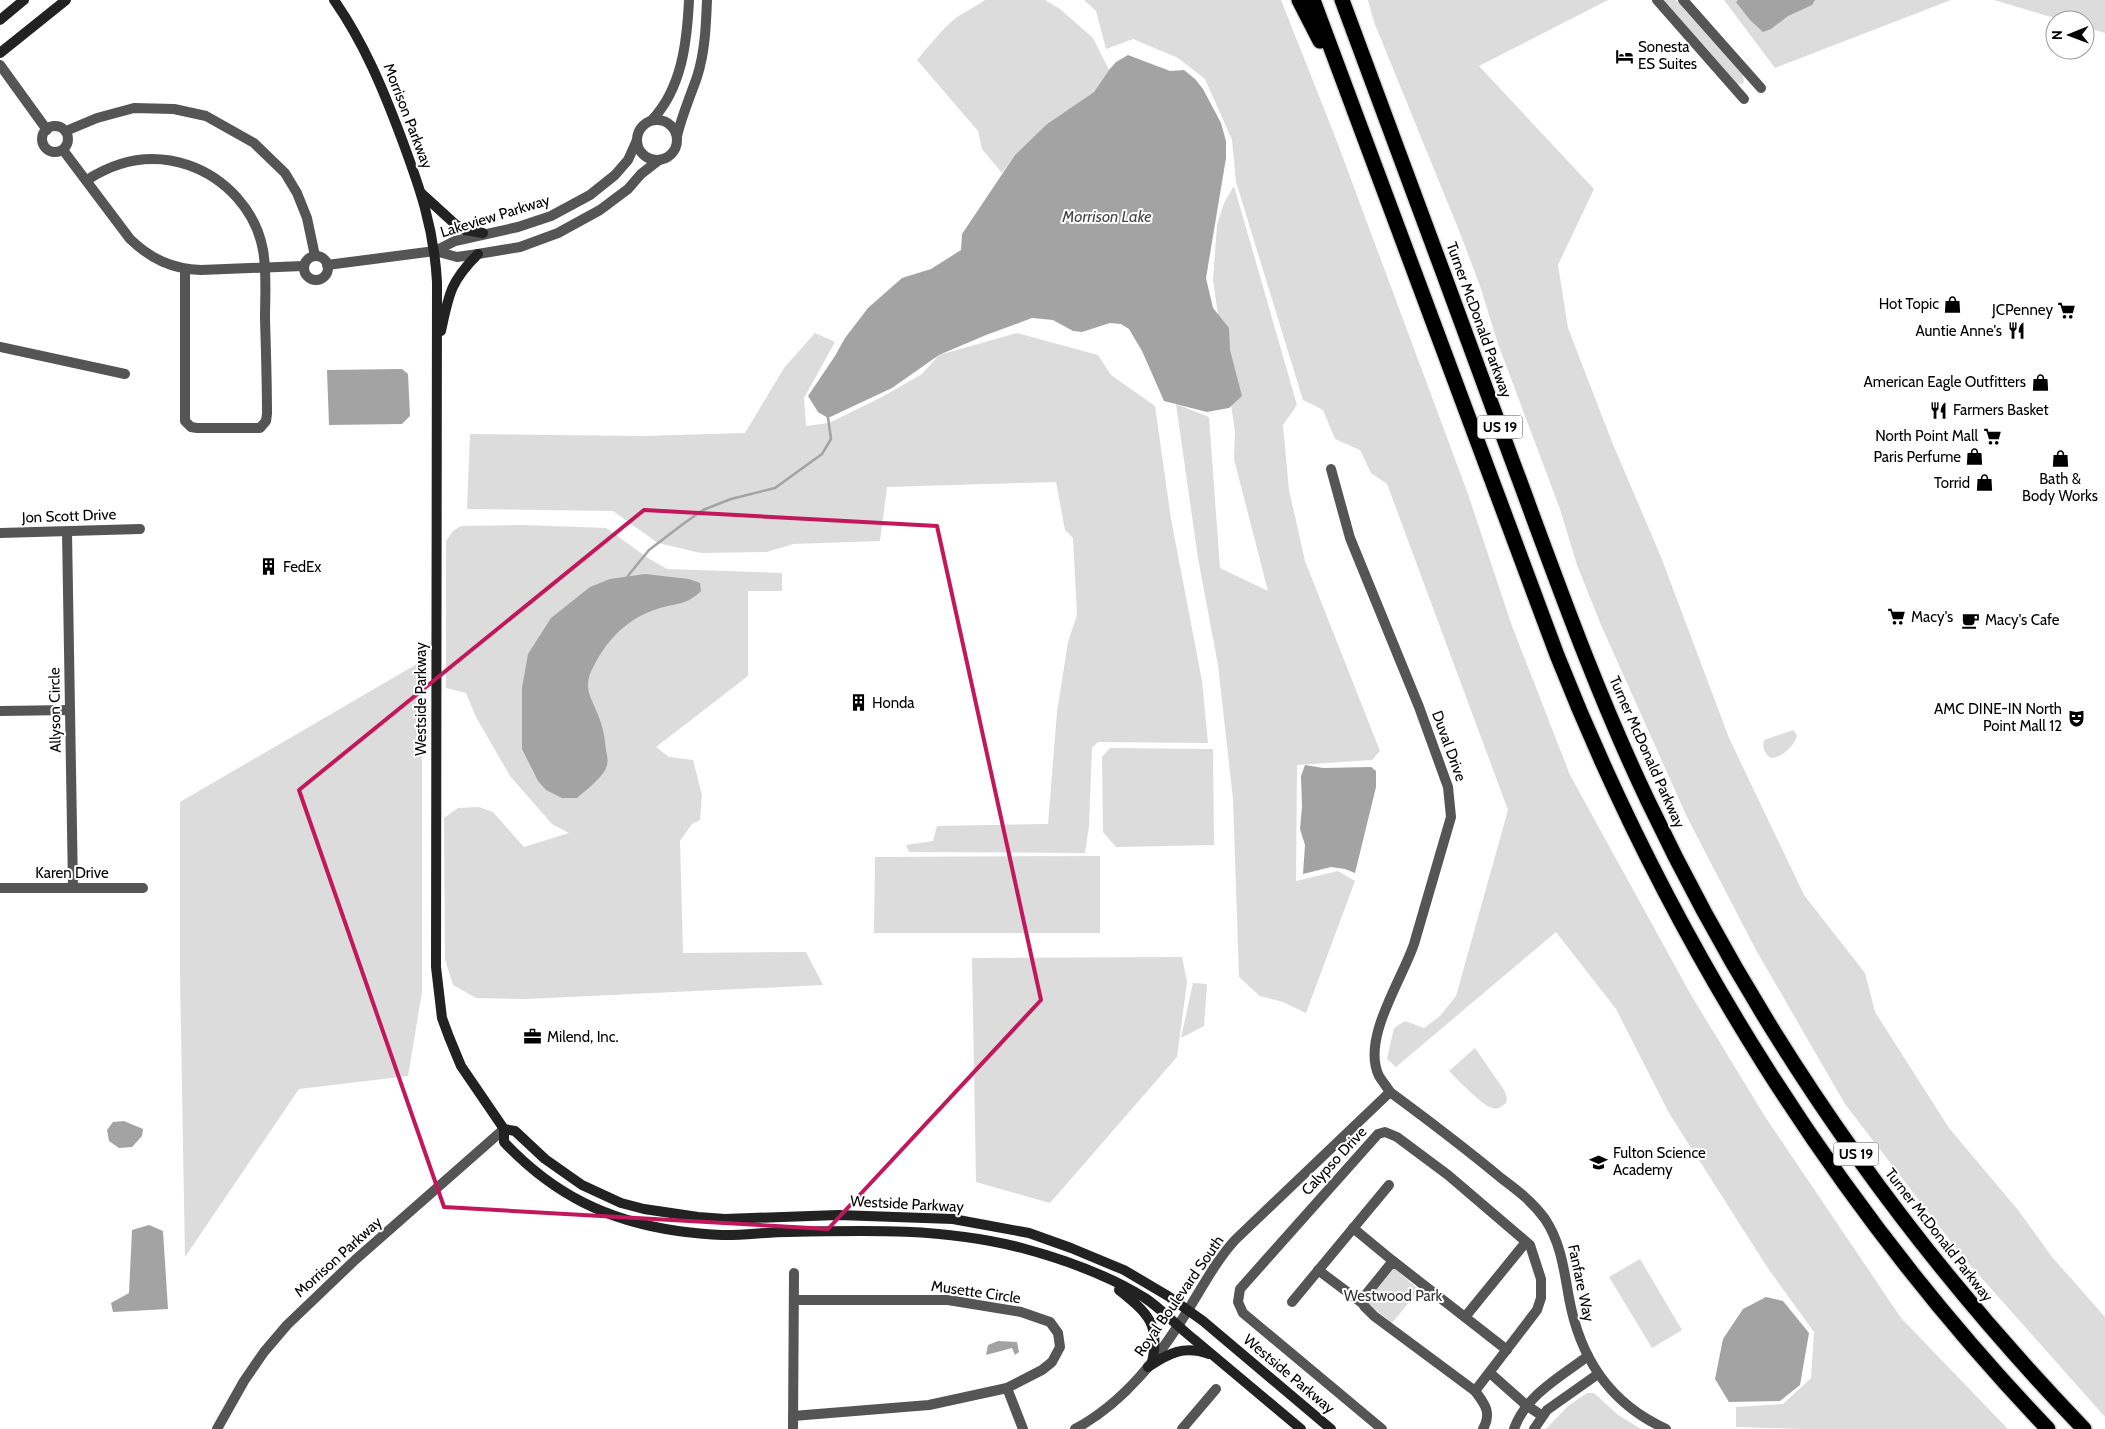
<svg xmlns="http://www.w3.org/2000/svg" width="2105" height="1429" viewBox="0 0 2105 1429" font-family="Cabin,sans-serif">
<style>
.green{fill:#dcdcdc}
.water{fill:#a3a3a3}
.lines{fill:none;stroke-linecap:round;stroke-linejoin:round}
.stream{stroke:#a3a3a3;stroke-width:2.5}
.motorway-casing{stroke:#dbdbdb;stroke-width:18}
.minor{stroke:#555;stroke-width:10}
.tertiary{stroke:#555;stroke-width:10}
.secondary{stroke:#222;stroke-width:10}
.motorway{stroke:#000;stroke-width:15}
.marked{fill:none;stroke:#c2185b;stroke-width:4;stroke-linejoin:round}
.labels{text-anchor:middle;stroke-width:4;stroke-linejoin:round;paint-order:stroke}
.shield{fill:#fff;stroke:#4c4c4c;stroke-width:1}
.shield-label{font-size:14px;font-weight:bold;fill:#000}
.poi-label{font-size:15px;fill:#000;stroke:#fff;text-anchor:start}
.street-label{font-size:15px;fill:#000;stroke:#fff}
.park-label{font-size:15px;fill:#333;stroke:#fff}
.water-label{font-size:16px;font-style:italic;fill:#444;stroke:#fff}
</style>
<rect width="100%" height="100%" fill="#fff"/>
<g class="green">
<path d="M985,0h60l15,9 33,29 16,32 -15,22 -47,32 -32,31 -13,18 -20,-24 -4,-18 -61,-71c11,-13 22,-27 35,-39 11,-9 22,-13 33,-21z"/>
<polygon points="1084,0 1281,0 1336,139 1468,494 1512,626 1570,775 1691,995 1764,1115 1901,1318 2008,1429 1802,1429 1736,1427 1736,1407 1783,1404 1811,1378 1814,1332 1767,1267 1669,1113 1616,1009 1556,932 1396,1067 1387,1059 1394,1028 1405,1021 1424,1028 1440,1016 1456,996 1508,810 1387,484 1371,473 1360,450 1335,439 1323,410 1303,400 1236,182 1232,140 1205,79 1178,58 1133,39 1106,49 1096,11"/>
<polygon points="1368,0 1608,0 1479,66 1594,189 1558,265 1568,328 1612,442 1661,557 1729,738 1804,895 1865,973 1875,1012 1949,1128 2018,1210 2052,1257 2105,1317 2105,1417 1962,1256 1845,1104 1756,950 1687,817 1601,625 1577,565 1560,509 1498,344 1480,286 1460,233 1374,22"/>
<polygon points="1664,0 1676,0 1743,75 1744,83 1737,85"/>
<polygon points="1724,0 1951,0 1775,68"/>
<polygon points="1994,0 2105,0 2105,33 2085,27 2085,20 2061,20"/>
<polygon points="1234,186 1297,405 1283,425 1289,490 1305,561 1380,751 1372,760 1297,765 1296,881 1338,871 1355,881 1306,1013 1283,1002 1260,996 1239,977 1233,799 1218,665 1198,558 1176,404 1209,417 1220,568 1268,591 1234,459 1235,432 1213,280 1217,225 1224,203"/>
<polygon points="815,333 835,342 804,398 806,426 829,423 882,397 922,374 939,355 1017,333 1098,355 1111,375 1155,406 1171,519 1202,681 1208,743 1098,742 1092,748 1089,826 1085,853 909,852 906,845 933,841 937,826 1048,824 1057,712 1068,642 1077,615 1073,538 1065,530 1056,482 887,487 880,541 793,544 767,552 701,553 658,543 613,511 467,509 470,434 643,436 745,433 784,368"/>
<polygon points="523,525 606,528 648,558 667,569 782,573 782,591 748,591 748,676 656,747 669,757 693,760 702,795 700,820 692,824 680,841 683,953 806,952 823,985 526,999 476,998 453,985 445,959 444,818 458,808 479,807 493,812 524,847 569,833 552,824 510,776 476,717 466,693 446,688 446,541 453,531 461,526"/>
<polygon points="422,661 422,992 408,1076 299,1089 185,1257 180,975 180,802"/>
<path d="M1793,730l4,5c-2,10 -15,23 -26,23 -6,-4 -9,-10 -7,-18z"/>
<polygon points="1110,748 1213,749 1214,845 1116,847 1103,832 1102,757"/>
<polygon points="1100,856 1100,933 874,933 875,857"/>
<polygon points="1182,957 1187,982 1177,1057 1050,1203 976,1182 972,958"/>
<polygon points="1193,983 1207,984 1204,1026 1181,1038"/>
<path d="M1475,1048l29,42 3,8 -1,5c-4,3 -8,7 -14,5 -9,-2 -35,-29 -43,-37z"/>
<polygon points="1640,1259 1682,1330 1652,1348 1609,1277"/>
<polygon points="1394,1268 1419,1290 1392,1323 1366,1302"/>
<polygon points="1587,1393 1594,1393 1618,1415 1641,1429 1546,1429 1568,1406"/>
</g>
<g class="water">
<polygon points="1738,0 1815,0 1812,5 1788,16 1771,29 1763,32 1750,20 1736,2"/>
<polygon points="1128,55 1170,71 1184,70 1195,79 1203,89 1221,123 1226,141 1226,158 1206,278 1213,308 1229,328 1230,350 1242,396 1229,408 1207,412 1164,401 1142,351 1129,329 1121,324 1110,323 1082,332 1073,331 1053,320 1032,318 986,335 939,355 892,388 828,418 818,412 808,396 835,356 845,338 868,308 902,278 931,269 961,250 962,234 1015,155 1047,124 1094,92 1109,70 1116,62"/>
<polygon points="402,369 408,374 410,416 402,424 329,425 327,370"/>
<path d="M645,574l44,5 11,4 1,8c-14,14 -24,12 -41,17 -28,8 -49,27 -63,52 -18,30 -5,35 4,63 3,9 4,18 5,27 1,6 3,11 0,18 -3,9 -22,24 -29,30h-15l-16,-8 -8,-9 -16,-32v-61l6,-34 23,-36 39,-31 20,-8z"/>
<polygon points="1305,765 1323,768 1371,767 1376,771 1376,787 1355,873 1345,869 1331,867 1303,874 1305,845 1300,829 1302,807 1301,776"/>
<polygon points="124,1121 143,1129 142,1136 132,1147 119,1148 109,1141 107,1130 113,1122"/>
<polygon points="149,1225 163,1231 168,1309 113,1312 111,1303 129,1293 132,1230"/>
<polygon points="1766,1297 1783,1301 1809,1333 1800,1385 1780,1401 1729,1402 1715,1379 1723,1339 1743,1309"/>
<polygon points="998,1341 1017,1342 1019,1352 1015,1355 1012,1348 986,1355 988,1345"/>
</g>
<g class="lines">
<polyline class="stream" points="627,577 649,550 683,524 703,510 731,499 775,488 822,454 831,439 828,418"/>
<defs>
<g id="motorway">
<polyline points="1299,0 1320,41"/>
<path d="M1313,0l244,655c113,286 278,551 491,774"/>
<path d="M1342,0c56,151 112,301 167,452 44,118 85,236 139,349 110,232 258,443 436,628"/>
</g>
</defs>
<use href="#motorway" class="motorway-casing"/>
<g class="minor">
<polyline points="1657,0 1744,99"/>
<polyline points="1683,0 1761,88"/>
<polyline points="0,65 47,130"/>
<circle cx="657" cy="140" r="20"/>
<path d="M652,120c30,-32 35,-78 37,-120"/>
<circle cx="55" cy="139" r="13"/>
<polyline points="66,131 97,118 134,108 174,109 206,116 254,143 285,173 297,193 307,218 315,256"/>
<path d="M677,136c5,-21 13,-39 20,-59 8,-25 9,-51 10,-77"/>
<path d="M63,150l67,89c21,20 42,30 71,31l102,-4"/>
<path d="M87,180c31,-20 65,-27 101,-15 38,13 68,46 75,85 4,22 2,46 2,69 1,32 2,63 2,95l-1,7 -6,7h-63l-6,-1 -6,-6v-152"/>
<polyline points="435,251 457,257 478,254 520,247 558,233 600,210 628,189 641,174 659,160"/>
<circle cx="316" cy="268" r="12"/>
<polyline points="327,265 435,251 455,241 518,227 551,216 590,195 615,175 628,160 637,140"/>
<polyline points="0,347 125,374"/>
<path d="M1331,469l19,69 69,169 29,80 3,30 -37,127c-12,36 -53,95 -35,132 3,5 8,11 11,16 38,28 75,56 111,86 16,12 32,24 44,41 16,24 19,51 24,79 11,60 40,105 97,131"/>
<polyline points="67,532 73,888"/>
<polyline points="0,533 140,529"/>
<polyline points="0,711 70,710"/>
<polyline points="0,888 143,888"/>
<polyline points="1353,1228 1393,1261"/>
<polyline points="1318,1270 1362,1303"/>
<polyline points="1292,1302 1389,1185"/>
<polyline points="1465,1317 1526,1242"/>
<polyline points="1490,1373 1526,1405 1541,1415"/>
<polyline points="1007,1388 1023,1429"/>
<polyline points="793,1416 929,1405 1007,1388 1042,1370 1052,1362 1060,1347 1058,1333 1050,1322 1021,1312 948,1300 794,1300"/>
<polyline points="793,1429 794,1273"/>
<polyline points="1182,1429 1216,1389"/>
<polyline points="1382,1429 1243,1313 1238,1302 1240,1289 1378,1134 1385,1132 1397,1137 1448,1175 1530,1245 1541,1279 1541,1298 1537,1310 1475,1391"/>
<path d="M1483,1429c9,-16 2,-25 -8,-38l-101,-75 -10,-10 -1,-8 30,-37 114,89"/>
<path d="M1514,1429c12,-34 46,-52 74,-73"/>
<polyline points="1534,1429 1547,1410 1598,1374"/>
</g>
<g class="tertiary">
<polyline points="217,1429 244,1381 264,1352 287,1325 355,1260 504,1129"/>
<path d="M1075,1429c50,-27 84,-72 113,-119 15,-24 28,-49 47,-70l155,-148"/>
</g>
<g class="secondary">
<path d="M334,0c30,43 49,89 67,137 19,51 33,91 36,145l-1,685 6,51 7,19 12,29 43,63v13c49,52 103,79 174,89 16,2 32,4 48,4 21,0 42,-3 62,-3 79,-2 157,-4 234,16 41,11 86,27 123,50 18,12 33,29 51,43 35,29 70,59 105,88"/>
<polyline points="0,20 24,0"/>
<polyline points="0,53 66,0"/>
<polyline points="421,193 455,224 465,230 483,233"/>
<path d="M441,331c8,-37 9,-49 37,-77"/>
<polyline points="504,1129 515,1131 545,1159 582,1185 621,1203 644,1209 698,1217 725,1219 838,1215 953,1219 1029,1233 1071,1248 1124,1270 1168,1296 1203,1321 1331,1429"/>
<path d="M1119,1290c27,22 42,33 33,72"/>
<path d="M1148,1367c21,-14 36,-22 61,-13"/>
</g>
<use href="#motorway" class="motorway"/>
</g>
<path class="marked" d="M644,510l293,16 104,474 -213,229 -384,-22 -145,-417z"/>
<defs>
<symbol id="hotel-bare" viewBox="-9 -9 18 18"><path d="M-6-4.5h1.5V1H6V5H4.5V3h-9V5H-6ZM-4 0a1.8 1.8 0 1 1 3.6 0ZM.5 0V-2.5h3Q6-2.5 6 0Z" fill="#000" stroke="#fff" stroke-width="2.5" paint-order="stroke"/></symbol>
<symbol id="shop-bare" viewBox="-9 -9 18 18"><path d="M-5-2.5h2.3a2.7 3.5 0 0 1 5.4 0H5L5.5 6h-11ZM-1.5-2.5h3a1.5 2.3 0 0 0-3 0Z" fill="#000" stroke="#fff" stroke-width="2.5" paint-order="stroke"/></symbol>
<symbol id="supermarket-bare" viewBox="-9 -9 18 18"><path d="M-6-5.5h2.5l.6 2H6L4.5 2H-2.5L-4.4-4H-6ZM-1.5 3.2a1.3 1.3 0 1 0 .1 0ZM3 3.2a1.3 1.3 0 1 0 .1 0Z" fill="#000" stroke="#fff" stroke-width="2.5" paint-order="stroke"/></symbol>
<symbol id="restaurant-bare" viewBox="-9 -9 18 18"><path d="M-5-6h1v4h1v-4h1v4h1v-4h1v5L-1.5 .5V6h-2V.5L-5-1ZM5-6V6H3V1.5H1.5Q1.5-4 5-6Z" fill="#000" stroke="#fff" stroke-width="2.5" paint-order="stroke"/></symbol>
<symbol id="building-bare" viewBox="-9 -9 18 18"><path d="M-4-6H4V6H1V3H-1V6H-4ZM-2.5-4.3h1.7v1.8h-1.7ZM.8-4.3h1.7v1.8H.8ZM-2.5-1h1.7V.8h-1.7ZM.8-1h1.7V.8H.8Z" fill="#000" stroke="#fff" stroke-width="2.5" paint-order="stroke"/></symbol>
<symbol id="cafe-bare" viewBox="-9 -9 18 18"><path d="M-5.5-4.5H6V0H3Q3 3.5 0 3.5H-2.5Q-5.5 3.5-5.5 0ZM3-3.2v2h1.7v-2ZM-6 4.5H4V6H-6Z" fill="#000" stroke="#fff" stroke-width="2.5" paint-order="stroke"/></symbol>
<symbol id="theatre-bare" viewBox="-9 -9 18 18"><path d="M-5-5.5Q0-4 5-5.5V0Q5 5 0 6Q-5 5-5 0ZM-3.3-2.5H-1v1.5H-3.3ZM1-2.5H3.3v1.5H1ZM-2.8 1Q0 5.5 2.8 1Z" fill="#000" stroke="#fff" stroke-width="2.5" paint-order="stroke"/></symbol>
<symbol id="office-bare" viewBox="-9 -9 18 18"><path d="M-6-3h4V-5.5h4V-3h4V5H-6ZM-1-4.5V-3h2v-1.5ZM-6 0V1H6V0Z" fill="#000" stroke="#fff" stroke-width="2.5" paint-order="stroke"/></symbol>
<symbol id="school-bare" viewBox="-9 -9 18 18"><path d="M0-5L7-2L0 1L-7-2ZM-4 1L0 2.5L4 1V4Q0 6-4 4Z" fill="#000" stroke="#fff" stroke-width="2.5" paint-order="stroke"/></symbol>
</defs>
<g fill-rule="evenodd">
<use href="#hotel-bare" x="1612" y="44" width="25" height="25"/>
<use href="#shop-bare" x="1940" y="292" width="25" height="25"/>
<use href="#supermarket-bare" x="2054" y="298" width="25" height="25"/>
<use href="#restaurant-bare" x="2004" y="318" width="25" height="25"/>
<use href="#shop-bare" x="2028" y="370" width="25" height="25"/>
<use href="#restaurant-bare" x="1926" y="398" width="25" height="25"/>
<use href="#supermarket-bare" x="1980" y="424" width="25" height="25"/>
<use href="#shop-bare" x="1962" y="444" width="25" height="25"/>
<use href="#shop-bare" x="2048" y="446" width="25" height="25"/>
<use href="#shop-bare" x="1972" y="470" width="25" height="25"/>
<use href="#building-bare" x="256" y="554" width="25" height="25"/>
<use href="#supermarket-bare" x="1884" y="604" width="25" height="25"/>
<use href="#cafe-bare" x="1958" y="608" width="25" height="25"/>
<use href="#building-bare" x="846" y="690" width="25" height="25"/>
<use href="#theatre-bare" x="2064" y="706" width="25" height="25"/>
<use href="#office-bare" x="520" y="1024" width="25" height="25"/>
<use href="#school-bare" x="1586" y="1150" width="25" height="25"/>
</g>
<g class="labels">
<g class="shield">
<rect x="1477.5" y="415.5" width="45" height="23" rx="4"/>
<rect x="1833.5" y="1142.5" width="45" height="23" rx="4"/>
</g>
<g class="shield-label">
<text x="1500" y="432">US 19</text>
<text x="1856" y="1159">US 19</text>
</g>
<g class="poi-label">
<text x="1638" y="52">Sonesta<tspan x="1638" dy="17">ES Suites</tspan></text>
<text x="1939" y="309" text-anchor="end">Hot Topic</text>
<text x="2053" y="315" text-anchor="end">JCPenney</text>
<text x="2002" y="336" text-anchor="end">Auntie Anne's</text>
<text x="2026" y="387" text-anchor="end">American Eagle Outfitters</text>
<text x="1953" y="415">Farmers Basket</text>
<text x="1978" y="441" text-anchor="end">North Point Mall</text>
<text x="1961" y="462" text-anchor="end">Paris Perfume</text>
<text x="2060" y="484" text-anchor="middle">Bath &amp;<tspan x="2060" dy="17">Body Works</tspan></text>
<text x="1970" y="488" text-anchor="end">Torrid</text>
<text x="283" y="572">FedEx</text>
<text x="1911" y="622">Macy's</text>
<text x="1985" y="625">Macy's Cafe</text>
<text x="872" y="708">Honda</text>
<text x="2062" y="714" text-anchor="end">AMC DINE-IN North<tspan x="2062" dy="17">Point Mall 12</tspan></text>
<text x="547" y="1042">Milend, Inc.</text>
<text x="1613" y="1158">Fulton Science<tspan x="1613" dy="17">Academy</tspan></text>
</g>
<g class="street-label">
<text transform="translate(408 116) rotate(69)" y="5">Morrison Parkway</text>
<text transform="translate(495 216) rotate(-17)" y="5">Lakeview Parkway</text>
<text transform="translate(1479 320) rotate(70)" y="5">Turner McDonald Parkway</text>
<text transform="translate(69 516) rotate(-2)" y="5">Jon Scott Drive</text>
<text transform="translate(421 699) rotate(-90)" y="5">Westside Parkway</text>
<text transform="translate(55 710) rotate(-91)" y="5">Allyson Circle</text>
<text transform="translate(1449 746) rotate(70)" y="5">Duval Drive</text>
<text transform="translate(1647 752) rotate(66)" y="5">Turner McDonald Parkway</text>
<text x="72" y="878">Karen Drive</text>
<text transform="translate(1334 1161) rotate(-47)" y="5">Calypso Drive</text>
<text transform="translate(907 1204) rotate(3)" y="5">Westside Parkway</text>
<text transform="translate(1939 1235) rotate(52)" y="5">Turner McDonald Parkway</text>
<text transform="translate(338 1257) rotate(-42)" y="5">Morrison Parkway</text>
<text transform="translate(1581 1283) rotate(78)" y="5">Fanfare Way</text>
<text transform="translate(976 1292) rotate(8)" y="5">Musette Circle</text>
<text transform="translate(1179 1296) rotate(-55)" y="5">Royal Boulevard South</text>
<text transform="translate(1289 1374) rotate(40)" y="5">Westside Parkway</text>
</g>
<g class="park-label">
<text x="1393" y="1301">Westwood Park</text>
</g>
<g class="water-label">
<text x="1107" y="222">Morrison Lake</text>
</g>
</g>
<g transform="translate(2070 35) rotate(269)"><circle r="24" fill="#ffffff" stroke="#999999"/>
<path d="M0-4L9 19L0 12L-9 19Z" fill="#000000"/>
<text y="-8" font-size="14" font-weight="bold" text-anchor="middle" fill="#000000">N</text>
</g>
</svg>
